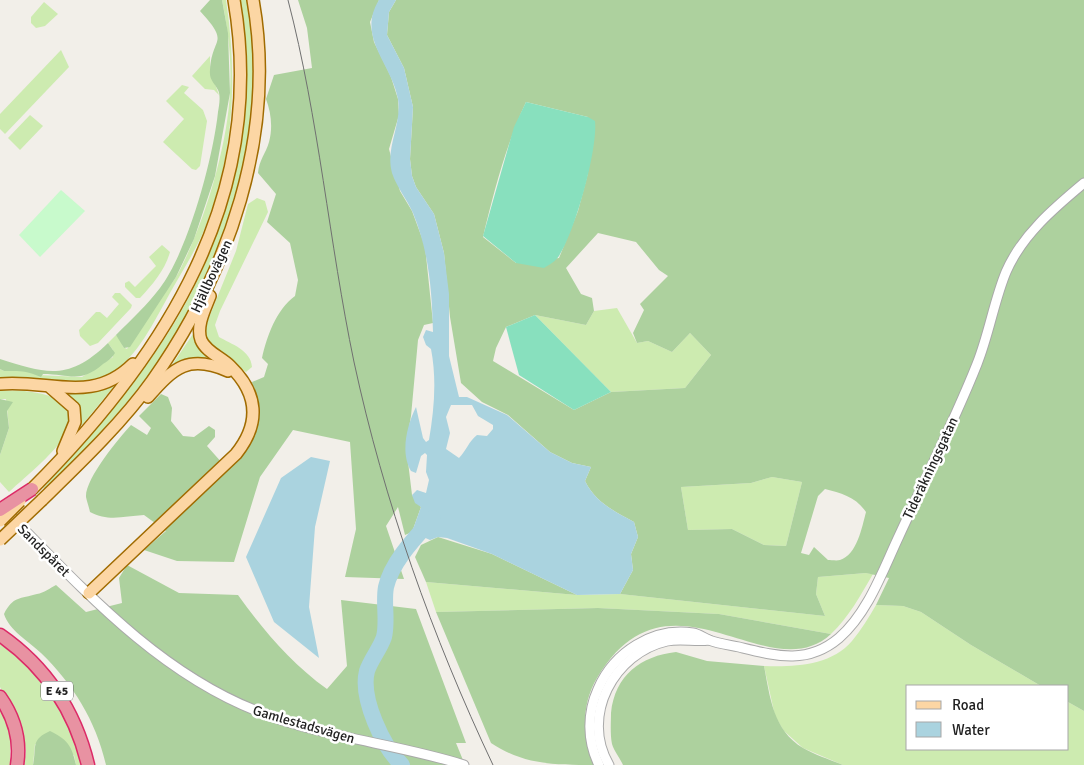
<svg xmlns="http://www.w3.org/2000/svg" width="1084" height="765" viewBox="0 0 1084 765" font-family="Signika,sans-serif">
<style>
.grass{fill:#cdebb0}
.forest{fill:#add19e;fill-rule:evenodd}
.park{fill:#c8facc}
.pitch{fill:#88e0be}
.water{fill:#aad3df;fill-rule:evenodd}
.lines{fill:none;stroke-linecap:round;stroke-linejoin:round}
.river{stroke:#aad3df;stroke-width:16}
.minor-casing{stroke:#a9a9a9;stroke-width:11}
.major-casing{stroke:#a06b00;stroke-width:14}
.highway-casing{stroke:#dc2a67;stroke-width:15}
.minor{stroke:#fff;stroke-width:9}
.major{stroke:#fcd6a4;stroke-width:11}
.highway{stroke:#e892a2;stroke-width:12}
.tram{stroke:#707070;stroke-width:1}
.major-bridge-casing{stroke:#a06b00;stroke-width:14;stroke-linecap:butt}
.highway-bridge-casing{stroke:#dc2a67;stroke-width:15;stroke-linecap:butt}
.major-bridge{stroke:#fcd6a4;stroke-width:11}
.highway-bridge{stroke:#e892a2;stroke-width:12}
.labels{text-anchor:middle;stroke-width:5;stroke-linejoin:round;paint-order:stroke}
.shield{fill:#fff;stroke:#646464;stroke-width:1}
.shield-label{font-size:12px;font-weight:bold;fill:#222}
.street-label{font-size:14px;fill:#222;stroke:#fff}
</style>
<rect width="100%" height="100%" fill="#f2efe9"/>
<g class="grass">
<path d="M222,0h4c12,79 8,160 -24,235 -11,24 -26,46 -38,69 -16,29 -34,64 -66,76 -30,11 -67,-5 -98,-2v-9l4,2c12,0 22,-3 33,4l45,2 31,-20v-7l-5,-7 8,-8 6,7 1,5 4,2c11,-17 22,-34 33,-51 5,-7 12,-14 16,-21 27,-48 52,-132 54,-186 2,-31 -2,-61 -8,-91z"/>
<path d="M240,0h7c23,133 -21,271 -100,377 -31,41 -66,76 -102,112l-2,-1c38,-43 77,-84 109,-131 74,-103 108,-231 88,-357z"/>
<polygon points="44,2 58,14 45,26 36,28 31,23 31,17"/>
<polygon points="61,50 69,67 5,134 0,129 0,114"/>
<polygon points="210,56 210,70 219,95 214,90 205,89 192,76"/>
<polygon points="182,85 189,87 184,93 203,110 207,121 200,166 196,170 192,169 163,142 184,119 166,101"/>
<polygon points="30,115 43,126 20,150 8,138"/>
<path d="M257,198l8,3 3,11 -48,99 -5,14 4,12c12,7 32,13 33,30l-6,5c-16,-11 -38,-21 -42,-42l32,-79 12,-47z"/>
<path d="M162,245l8,7c-5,18 -17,32 -30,46h-4l-11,-11v-4l4,-2 6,6 21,-21 -7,-9z"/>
<polygon points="115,293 120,293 132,305 131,308 98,343 90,346 80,336 79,330 96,312 100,312 107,318 119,304 112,297"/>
<polygon points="617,308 637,343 648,341 672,352 690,333 711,355 685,388 611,392 535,315 586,325 594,311"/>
<polygon points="195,331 211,360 172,367 172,365"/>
<polygon points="115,385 82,425 80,425 75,401 65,392"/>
<path d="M0,391c24,-2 84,2 67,40 -9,20 -41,45 -58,61l-9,-10v-27l9,-27 -3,-29h-6z"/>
<polygon points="772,477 802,482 786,546 764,545 732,529 688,530 681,487 751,483"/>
<path d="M866,573l7,1c-13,22 -24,43 -42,60l-112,-20 -121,-6 -162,4 -10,-30 151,13 43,-1 205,22 -9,-22 2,-17z"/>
<path d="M876,605l27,1 18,6 50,33 70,41h-133v63h160v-47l16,9v54h-241l-40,-17 -19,-17 -9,-15 -11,-50c29,1 67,0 88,-25 9,-11 17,-24 24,-36z"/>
<path d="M0,644c40,29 73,71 81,121h-5l-2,-10 -39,-11 -2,21h-9l2,-14 -5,-28 -21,-36z"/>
<polygon points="0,707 10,732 10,765 0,765"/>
</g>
<g class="forest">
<path d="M210,0h12l6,33 2,60 -15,83 -21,63 -18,38 -46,70 -6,1 -8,-13c15,-15 31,-30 44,-47 28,-37 53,-129 58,-176 1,-6 3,-16 0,-22 -4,-8 -9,-10 -8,-20 2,-35 21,-25 -10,-59z"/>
<path d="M298,0h81l-9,22 4,20 17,35 7,22 1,16 -10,34 11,42 12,20 13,35 8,77 -9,2 -6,15 -7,76 -5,29 6,50 9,12 -9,25 -7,3 -7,-28 -12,19 18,53 -59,-2 11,-48 -6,-87 -57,-12 -33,47 -26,85 -57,-1 -33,-11 22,-19 -22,-16c-20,1 -35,7 -54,-3 -1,-5 -3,-10 -4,-15 -1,-18 33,-59 45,-72l16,10 4,-7 -12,-12 22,-22 7,3 4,11 -1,13 12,15 11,1 15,-11 6,4v7l-8,9 16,18 33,-49 1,-14 -5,-19 12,-5 4,-13 -6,-6c5,-22 14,-48 33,-62l3,-16 -8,-37 -23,-21 9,-28 -18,-21c1,-13 8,-20 11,-31 4,-14 2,-30 -3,-43l8,-24 38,-7 -5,-40z"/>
<path d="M396,0h688v711l-16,-9v-16h-27l-70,-41 -50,-33 -18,-6 -27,-1 13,-27 -23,-5 -48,4 -2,17 9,22 -205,-22 13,-24 -2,-16 7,-17 -4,-15c-20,-11 -39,-20 -49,-41l6,-14 -19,-4 -22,-11 -42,-37 -26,-13 -21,-19 -11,-66 -6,-64 -10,-39 -18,-27 -4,-11 -2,-17 3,-52 -9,-39 -17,-33 2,-23zM526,102l62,15v56l-10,38 -19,47 -43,5 -33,-26c11,-46 23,-92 43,-135zM598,233l38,9 23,28 9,6 -28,28 4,6 -11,23 4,10 11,-2 24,11 18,-19 21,22 -26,33 -74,4 -37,18 -81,-49 3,-13 10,-21 29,-12 51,10 8,-14 -2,-13 -11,-4 -15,-26zM772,477l30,5 -16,64 -22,-1 -32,-16 -44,1 -7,-43 70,-4zM825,489c16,4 31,8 41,23 -4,15 -9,43 -26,48 -3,1 -9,0 -12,0l-14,-13 -5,8 -8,-2 17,-57z"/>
<path d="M108,343l7,10c-3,5 -7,8 -12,11 -23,20 -33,10 -60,10l-2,3c-17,-7 -20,-6 -37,-6l-4,-2v-10c47,15 69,22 108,-16z"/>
<polygon points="0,399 13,402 7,411 9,428 0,455"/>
<polygon points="438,537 492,554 577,595 426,582 415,557 421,545"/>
<path d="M127,565l52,28 59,2c26,36 53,68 89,94l20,-23 -6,-66 75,9 50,134h-10l9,22h-359c-10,-44 -33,-81 -65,-112 -13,-12 -32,-23 -37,-39 9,-18 16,-15 33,-20 7,-1 13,-6 19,-9l30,27 36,-9 -3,-25z"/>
<path d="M598,608l121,6 112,20c-63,58 -162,-77 -234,44 -16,27 -15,59 -3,87 -39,0 -70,0 -103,-22l-55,-131z"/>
<path d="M676,652l31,9 57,5c6,31 9,64 39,82 12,7 28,12 40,17h-220c-3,-7 -9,-14 -11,-21 -2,-10 -1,-22 -1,-31 4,-38 30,-57 65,-61z"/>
<path d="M50,731c17,8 22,15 26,34h-43c4,-18 -3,-25 17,-34z"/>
</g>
<polygon class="park" points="61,190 85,211 40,257 19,235"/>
<g class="pitch">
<path d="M526,102l62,15 7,4c3,28 -20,111 -36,135 -3,5 -10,9 -15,12l-28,-5 -33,-27 31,-109z"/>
<polygon points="535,315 611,392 574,410 519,375 506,327"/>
</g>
<g class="water">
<path d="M379,0h17l-7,12 -2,23 17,33 9,39 -3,52 2,17 4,11 18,27 10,39 5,41v62l10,41h8l40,18 43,37 22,11 19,4 -6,14c10,21 29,30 49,41l4,15 -7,17 2,16 -13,24 -43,1 -85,-41 -45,-16 -9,-1 -8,3 -18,-8 9,-25 -6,-4 -3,-8 5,-5 9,3 3,-13 -3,-8 1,-17 -2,-2 -4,3 -5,17 -5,-2c-11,-18 -4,-46 5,-64l7,31 3,4 3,-2c5,-30 8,-60 2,-91l-5,-4 -3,-8 3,-7 7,2c-1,-41 -4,-80 -20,-119 -6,-14 -16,-25 -21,-40 -7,-26 10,-47 6,-74 -6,-35 -42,-62 -19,-99zM451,405h21l6,11 15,9v4l-6,7 -10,-1c-8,6 -11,16 -18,23l-13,-9 4,-16 -4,-16z"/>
<polygon points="311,457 330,461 315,527 309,607 319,658 274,622 246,557 281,478"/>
</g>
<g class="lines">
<path class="river" d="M402,765c-19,-18 -42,-67 -35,-94 4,-12 13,-22 17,-34 4,-16 -1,-34 2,-50 6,-26 30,-50 47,-69"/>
<defs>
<g id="minor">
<path d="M5,510c76,77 153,164 257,203 65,25 136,31 202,52"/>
<path d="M599,765c-12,-24 -12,-52 -1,-76 16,-37 55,-62 95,-56 6,1 11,5 16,7 10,4 21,5 30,7 37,9 68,18 100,-9 29,-25 44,-68 60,-102 26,-57 55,-114 78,-172 12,-30 17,-63 29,-92 16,-37 48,-64 78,-89"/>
<path d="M609,765c-29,-49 5,-112 58,-124 14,-3 28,1 42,-1"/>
</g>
<g id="major">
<path d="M0,384c49,-5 92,21 133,-20"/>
<polyline points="51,388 74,408 75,422 63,451"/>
<path d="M148,397c26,-30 41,-43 80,-26"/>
<path d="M32,489c133,-133 236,-293 202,-489"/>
<path d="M42,500c37,-36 80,-77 110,-119 77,-109 125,-247 101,-381"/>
<path d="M89,593l147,-139c25,-31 22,-61 -6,-88 -9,-9 -24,-14 -29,-26 -5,-14 4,-31 9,-44"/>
</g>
<g id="highway">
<path d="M0,635c46,32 75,76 88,130"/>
<path d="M0,697c14,20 21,43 17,68"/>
</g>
</defs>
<use href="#minor" class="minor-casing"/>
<use href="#major" class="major-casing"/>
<use href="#highway" class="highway-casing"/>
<use href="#minor" class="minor"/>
<use href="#major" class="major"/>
<use href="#highway" class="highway"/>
<path class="tram" d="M288,0c31,119 41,242 66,362 30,139 78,274 139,403"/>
<defs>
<g id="major-bridge">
<polyline points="0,521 20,501"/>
<polyline points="0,540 42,500"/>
</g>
<polyline id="highway-bridge" points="0,510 32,489"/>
</defs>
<use href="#major-bridge" class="major-bridge-casing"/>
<use href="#highway-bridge" class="highway-bridge-casing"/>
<use href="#major-bridge" class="major-bridge"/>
<use href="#highway-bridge" class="highway-bridge"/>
</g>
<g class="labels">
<rect class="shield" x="41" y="681.5" width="32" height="19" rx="4"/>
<g class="shield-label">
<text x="57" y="695">E 45</text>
</g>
<g class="street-label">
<text transform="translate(211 276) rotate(-65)" y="5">Hjällbovägen</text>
<text transform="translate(930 468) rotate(-65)" y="5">Tideräkningsgatan</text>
<text transform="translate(44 550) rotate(45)" y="5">Sandspåret</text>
<text transform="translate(304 724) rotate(16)" y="5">Gamlestadsvägen</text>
</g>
</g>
<rect x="906" y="685" width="162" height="65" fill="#ffffff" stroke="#a7a7a7"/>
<rect x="916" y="701" width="25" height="8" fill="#fcd6a4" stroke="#a7a7a7"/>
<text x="952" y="710" font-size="15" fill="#222222">Road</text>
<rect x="916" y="722" width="25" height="15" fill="#aad3df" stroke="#a7a7a7"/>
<text x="952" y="735" font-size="15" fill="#222222">Water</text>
</svg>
